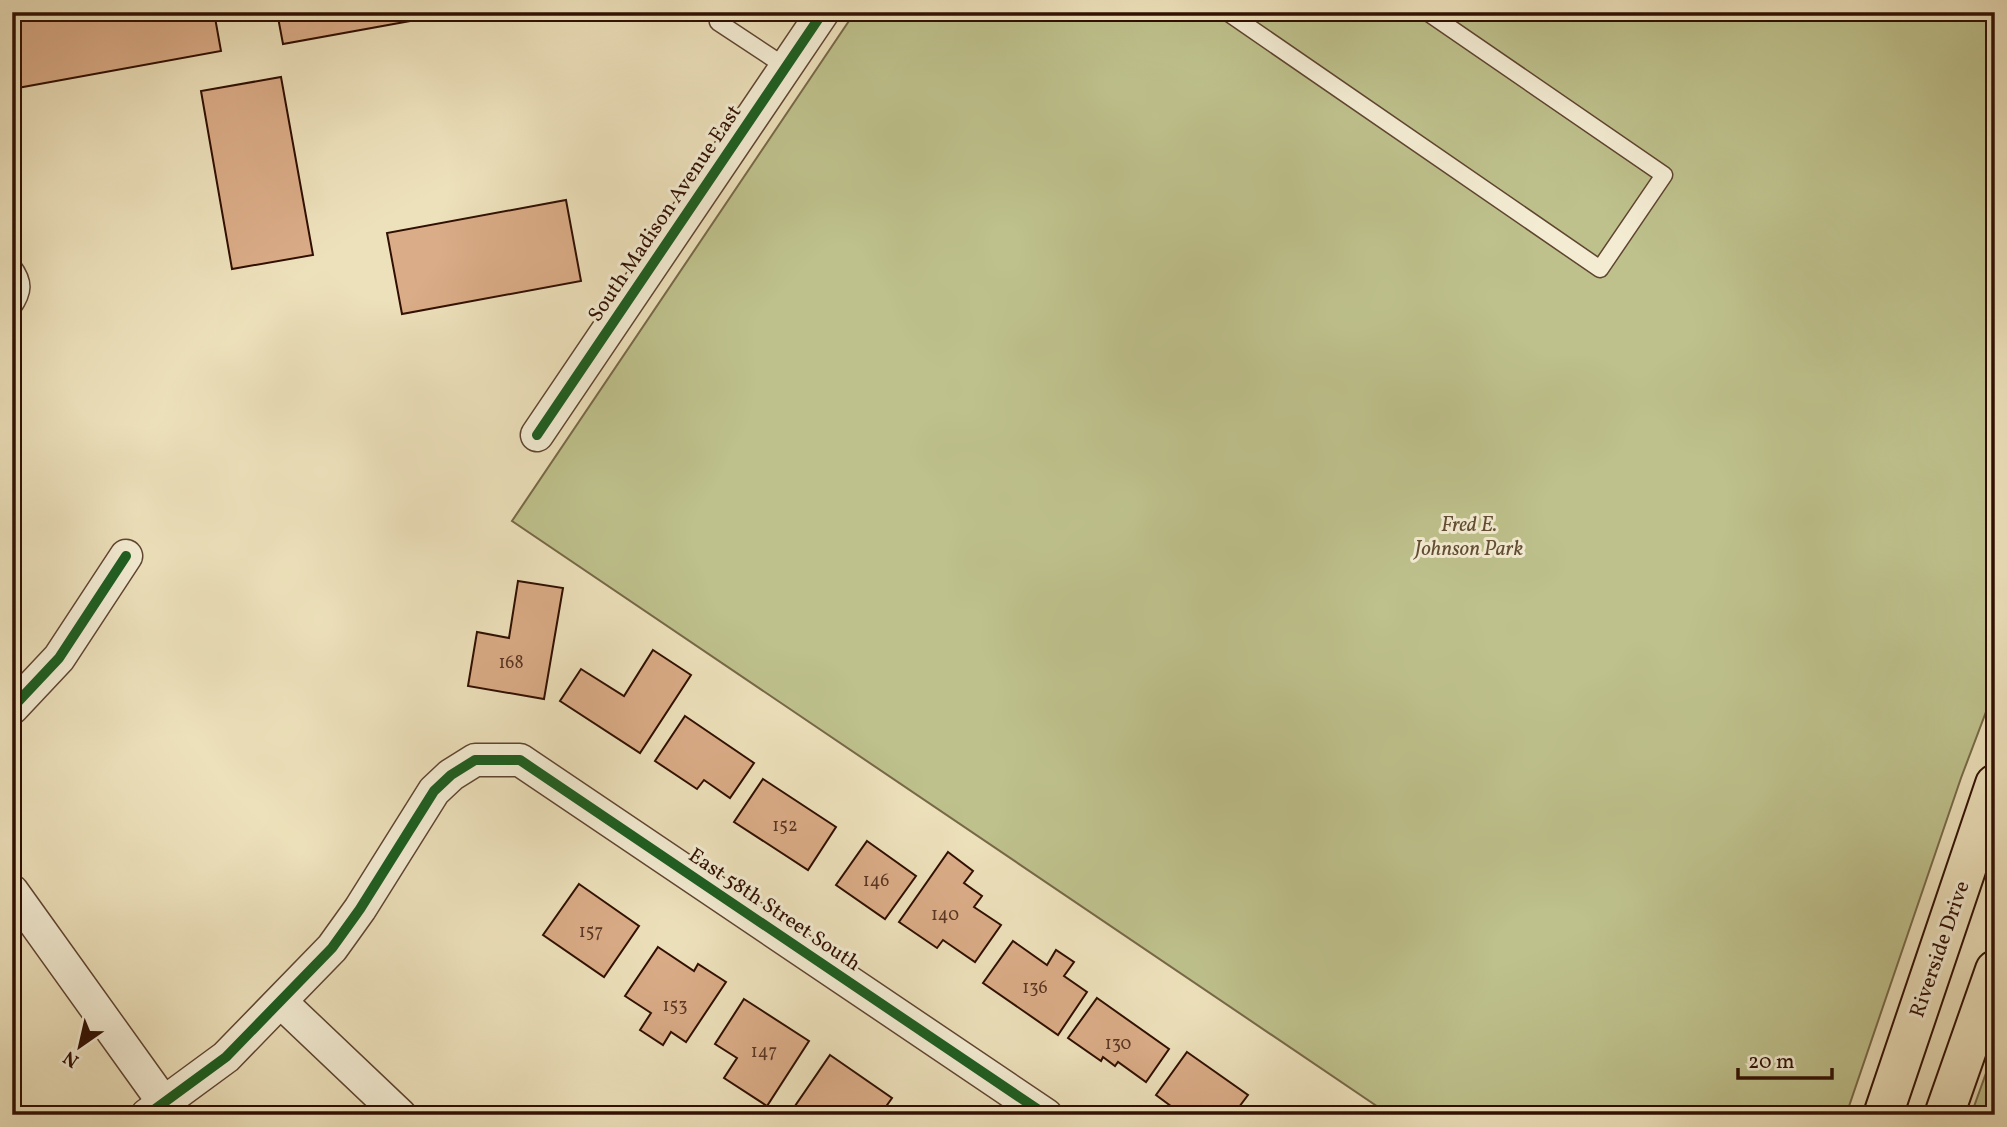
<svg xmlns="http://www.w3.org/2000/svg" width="2007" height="1127" viewBox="0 0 2007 1127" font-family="Vollkorn,serif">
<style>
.green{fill:#bec18c;stroke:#776847;stroke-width:2}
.building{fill:#daac87;stroke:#300f02;stroke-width:2}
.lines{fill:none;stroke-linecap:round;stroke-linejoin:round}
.lane-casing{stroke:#5f4430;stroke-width:19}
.street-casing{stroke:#5f4430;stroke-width:35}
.primary-casing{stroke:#300f02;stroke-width:42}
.lane{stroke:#f3ecd3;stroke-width:16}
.street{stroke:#f3ecd3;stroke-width:32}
.primary{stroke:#ede1bb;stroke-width:38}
.cycleway-casing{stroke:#f3ecd3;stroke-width:15}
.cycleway{stroke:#1b5e20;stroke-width:10}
.labels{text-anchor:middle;stroke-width:6;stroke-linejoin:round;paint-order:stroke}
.number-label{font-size:18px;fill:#5a3623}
.street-label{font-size:21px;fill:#300f02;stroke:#f3ecd3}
.park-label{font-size:21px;font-style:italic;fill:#624d32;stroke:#f3ecd3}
</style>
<rect width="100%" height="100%" fill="#ede1bb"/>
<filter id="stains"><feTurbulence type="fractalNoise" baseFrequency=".00286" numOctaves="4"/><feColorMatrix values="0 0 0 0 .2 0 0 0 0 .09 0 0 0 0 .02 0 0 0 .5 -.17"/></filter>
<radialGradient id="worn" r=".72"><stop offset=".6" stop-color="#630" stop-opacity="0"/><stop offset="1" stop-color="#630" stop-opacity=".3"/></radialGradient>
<g class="green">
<polygon points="855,12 1995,12 1995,688 1961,778 1846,1115 1390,1115 512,521"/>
<polygon points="1995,1048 1995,1115 1971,1115"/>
</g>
<g class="building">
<polygon points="12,12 214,12 221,51 12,89"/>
<polygon points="277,12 460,12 283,44"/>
<polygon points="281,77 313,255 232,269 201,91"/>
<polygon points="566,200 581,281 402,314 387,233"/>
<polygon points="518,581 563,588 544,699 468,686 477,632 509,638"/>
<polygon points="653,650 691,675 640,753 560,701 581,669 624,696"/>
<polygon points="685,716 754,763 730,798 704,780 697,789 655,761"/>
<polygon points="763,779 836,827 808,870 734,822"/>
<polygon points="867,841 916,876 885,919 836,885"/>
<polygon points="948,852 973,871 964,883 982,896 974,907 1001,925 975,962 943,940 937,948 899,922"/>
<polygon points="579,884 639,926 604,977 543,935"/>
<polygon points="1013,941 1047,965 1056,950 1074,962 1064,976 1087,992 1058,1035 983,983"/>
<polygon points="658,947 694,971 698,964 726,982 686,1042 671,1032 663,1045 640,1030 651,1013 625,996"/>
<polygon points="1097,998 1169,1049 1146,1082 1118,1062 1115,1066 1103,1057 1101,1061 1068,1038"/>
<polygon points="744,999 809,1041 767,1106 724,1078 737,1058 715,1044"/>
<polygon points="1187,1052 1248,1095 1233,1115 1183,1115 1156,1095"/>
<polygon points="830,1055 892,1098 880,1115 809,1115 795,1106"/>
</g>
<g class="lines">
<defs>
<g id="lane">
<polyline points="1227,12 1600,269 1664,175 1427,12"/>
<polyline points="718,22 786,67"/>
<path d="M12,265c13,17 12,27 0,44"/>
</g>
<g id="street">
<polyline points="537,435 823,12"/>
<polyline points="12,708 59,658 126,556"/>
<polyline points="12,891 164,1103"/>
<polyline points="281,1002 400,1115"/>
<polyline points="147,1115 226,1057 332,948 360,909 434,791 451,775 475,760 520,760 1046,1115"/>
</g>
<g id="primary">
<polyline points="1883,1115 1995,784"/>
<polyline points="1944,1115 1995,970"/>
</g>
</defs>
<use href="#lane" class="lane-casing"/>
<use href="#street" class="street-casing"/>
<use href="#primary" class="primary-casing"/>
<use href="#lane" class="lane"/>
<use href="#street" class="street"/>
<use href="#primary" class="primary"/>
<defs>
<g id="cycleway">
<polyline points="537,435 823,12"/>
<polyline points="12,708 59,658 126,556"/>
<polyline points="147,1115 226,1057 332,948 360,909 434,791 451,775 475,760 520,760 1046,1115"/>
</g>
</defs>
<use href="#cycleway" class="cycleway-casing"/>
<use href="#cycleway" class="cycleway"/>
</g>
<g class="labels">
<g class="number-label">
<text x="511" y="668">168</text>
<text x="785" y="831">152</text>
<text x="876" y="886">146</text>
<text x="945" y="920">140</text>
<text x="591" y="937">157</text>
<text x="1035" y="993">136</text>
<text x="675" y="1011">153</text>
<text x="1118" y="1049">130</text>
<text x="764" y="1057">147</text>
</g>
<g class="street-label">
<text transform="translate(664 213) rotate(-56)" y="7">South Madison Avenue East</text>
<text transform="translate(775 909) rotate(34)" y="7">East 58th Street South</text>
<text transform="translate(1939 949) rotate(-71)" y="7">Riverside Drive</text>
</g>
<g class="park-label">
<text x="1469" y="531">Fred E.<tspan x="1469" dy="24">Johnson Park</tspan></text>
</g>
</g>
<rect width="2007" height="1127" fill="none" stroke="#ede1bb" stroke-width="42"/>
<rect x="14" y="14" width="1979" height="1099" fill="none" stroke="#300f02" stroke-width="3.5"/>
<rect x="21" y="21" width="1965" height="1085" fill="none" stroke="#300f02" stroke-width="2"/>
<g transform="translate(80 1046) rotate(214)" stroke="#f3ecd3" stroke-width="5" paint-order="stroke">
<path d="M0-5L12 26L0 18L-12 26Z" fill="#300f02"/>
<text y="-10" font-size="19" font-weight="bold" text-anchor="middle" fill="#300f02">N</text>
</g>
<path d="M1738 1068v10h94v-10" fill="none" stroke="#300f02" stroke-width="3.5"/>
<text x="1748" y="1068" font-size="21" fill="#300f02" stroke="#f3ecd3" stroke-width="5" paint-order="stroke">20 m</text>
<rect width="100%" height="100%" filter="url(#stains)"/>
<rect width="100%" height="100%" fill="url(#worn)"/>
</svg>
